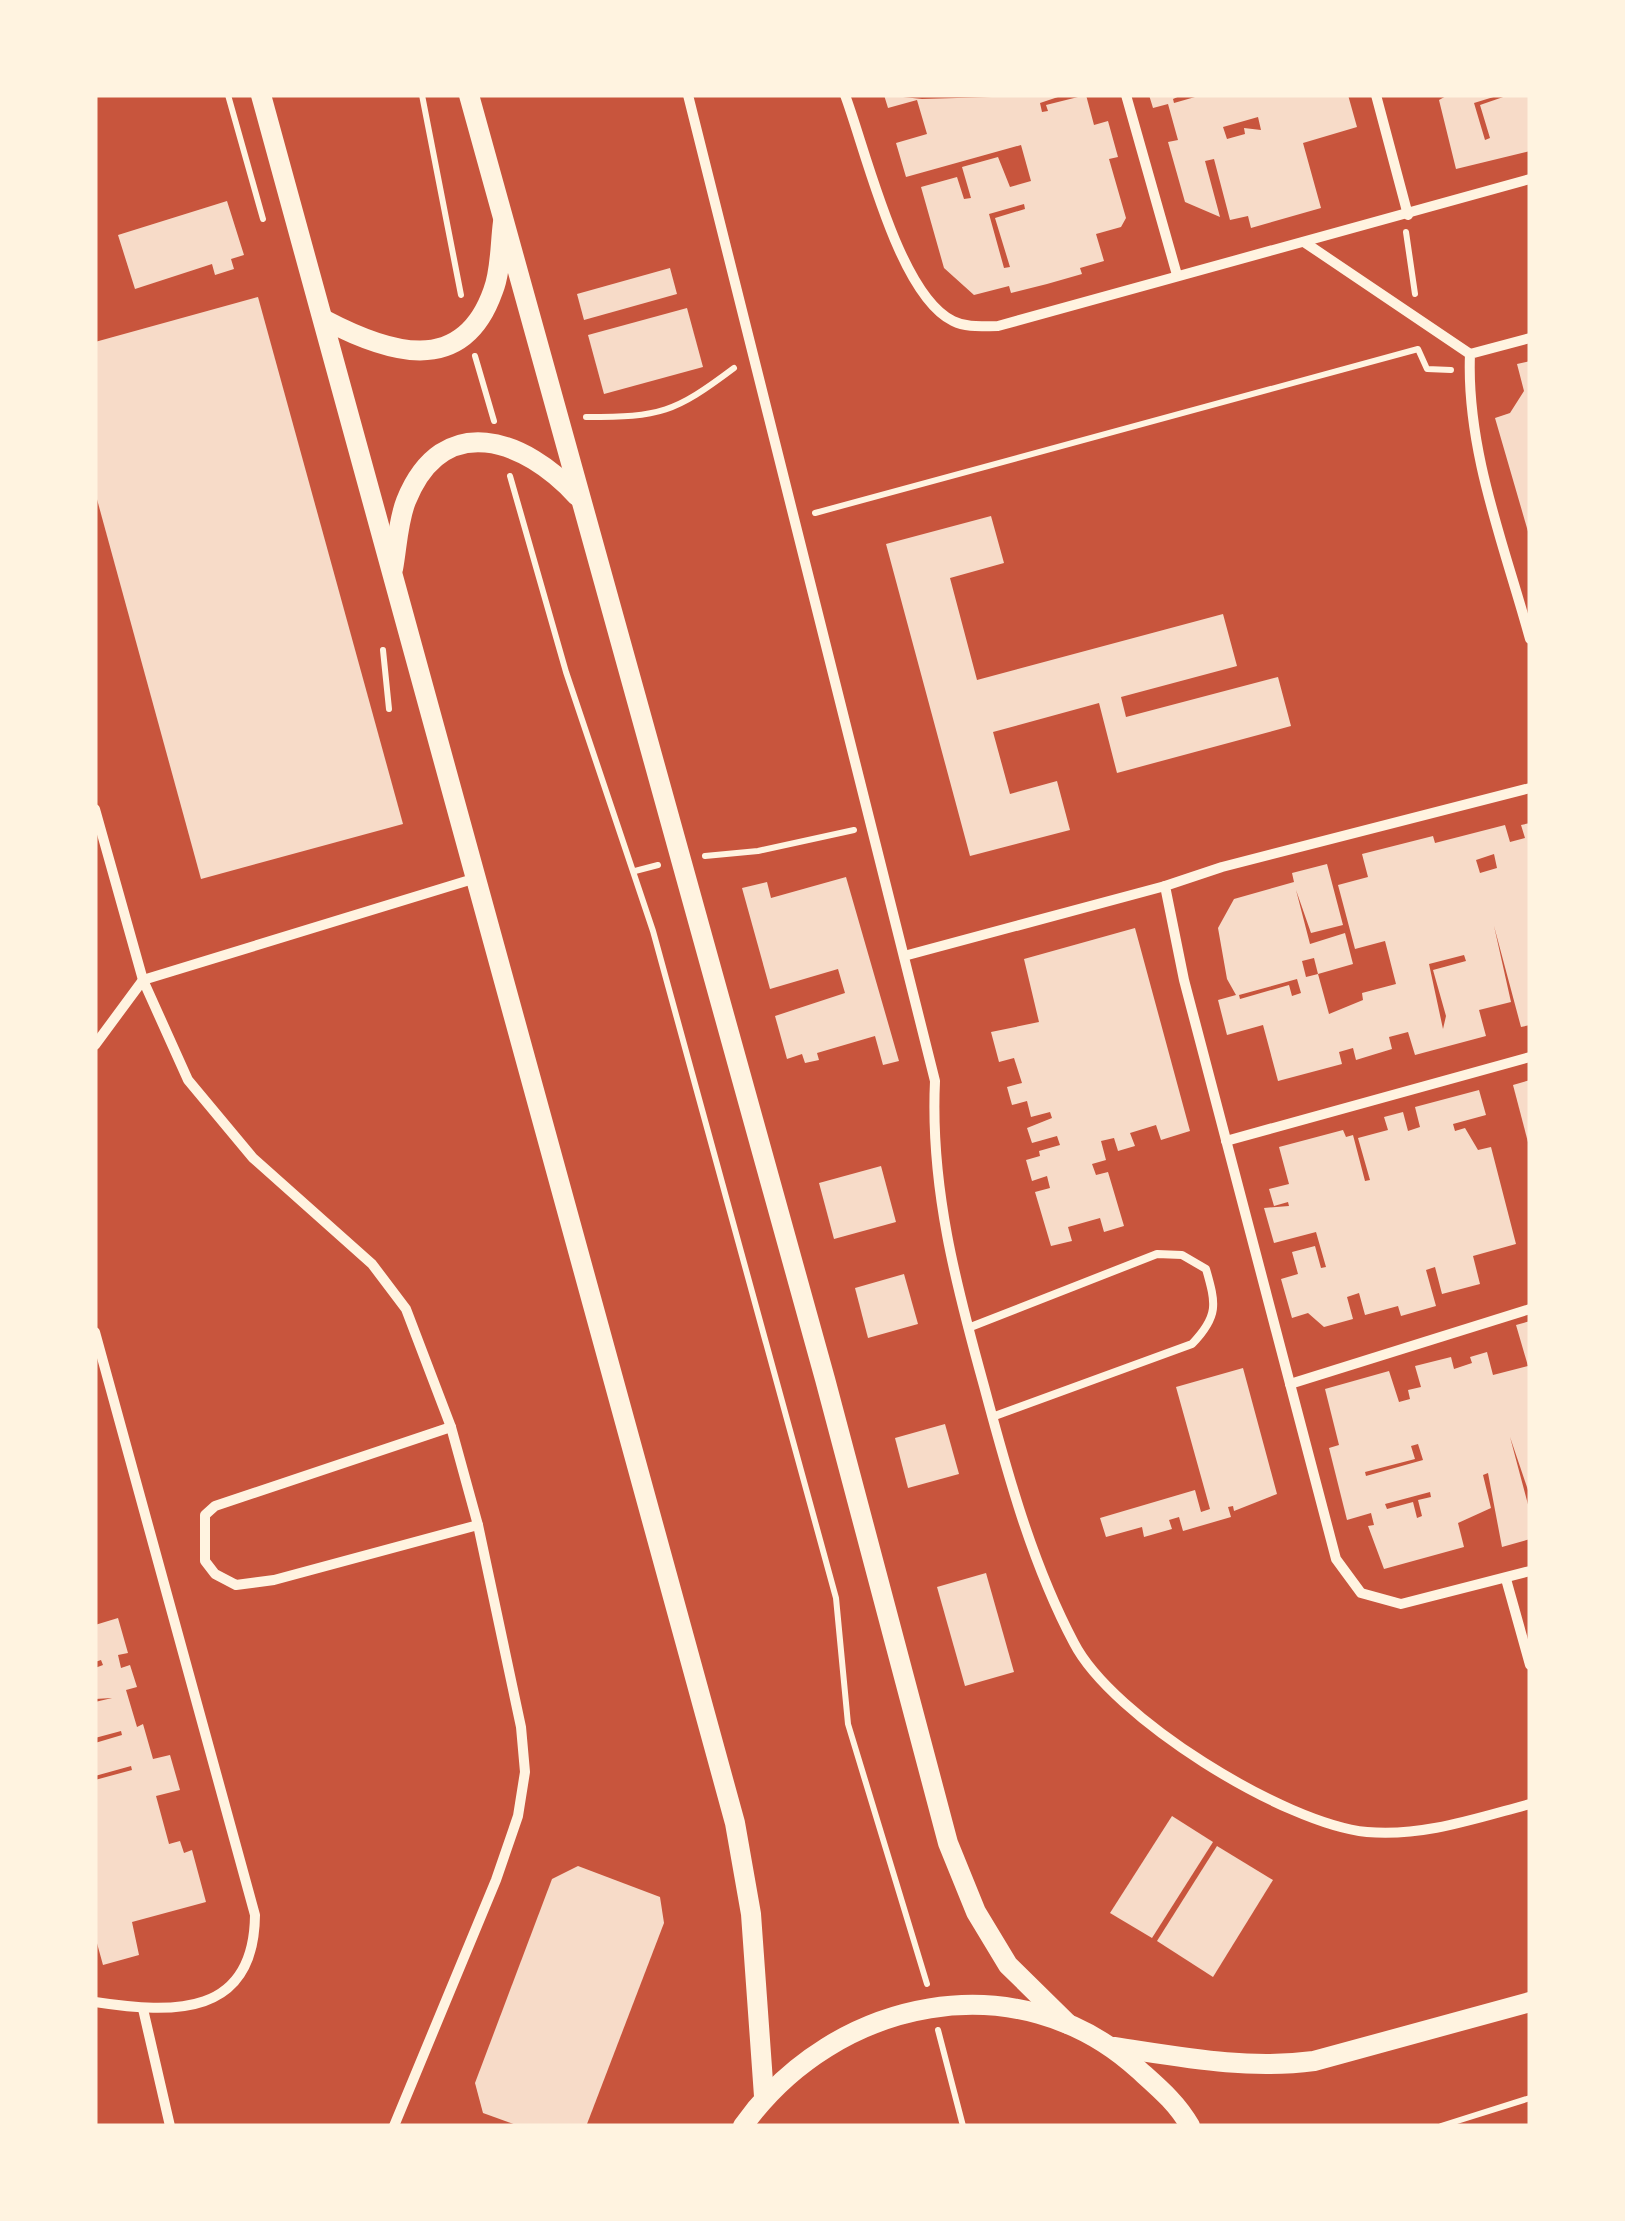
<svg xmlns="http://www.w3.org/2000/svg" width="1625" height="2221" viewBox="0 0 1625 2221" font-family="'Asap Condensed',sans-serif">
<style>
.building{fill:#f7dbc8;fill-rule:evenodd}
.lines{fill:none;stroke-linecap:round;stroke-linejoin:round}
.path{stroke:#fff3e0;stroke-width:6}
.service{stroke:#fff3e0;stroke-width:8}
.minor{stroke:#fff3e0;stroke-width:10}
.secondary{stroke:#fff3e0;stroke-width:20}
</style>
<rect width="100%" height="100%" fill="#c8553d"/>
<g class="building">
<path d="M884,95l38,4 142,-4 -24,8 2,9 6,-1 -2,-6 40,-10 8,30 14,-4 10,36 -9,2 17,59 -5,9 -25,7 8,27 -24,7 2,6 -35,10 -36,9 -2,-7 -35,9 -30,-27 -23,-81 36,-10 7,22 7,-1 -9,-31 36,-10 12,30 21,-6 -10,-36 -115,32 -10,-34 31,-9 -10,-34 -29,8zM1024,204l1,5 -30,9 15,49 -6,1 -15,-54z"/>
<path d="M1149,95h33l-9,4 1,4 28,-8h146l9,32 -54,16 18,65 -70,20 -3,-12 -18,4 -16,-61 -9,2 15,56 -35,-15 -17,-60 10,-2 -10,-36 -15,4zM1258,117l3,13 -17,-2 1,6 -18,5 -4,-12z"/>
<polygon points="1448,95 1500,95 1474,103 1485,140 1490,138 1480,105 1509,95 1530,95 1530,151 1456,169 1439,100"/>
<polygon points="227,201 244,255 231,259 234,269 215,275 212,264 135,289 118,235"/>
<polygon points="670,268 677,294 584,320 577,294"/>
<polygon points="258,297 403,824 201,879 95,492 95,342"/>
<polygon points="687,308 703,367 604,394 588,335"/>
<polygon points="1530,361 1530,535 1529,535 1495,418 1510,413 1524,391 1517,364"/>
<polygon points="991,516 1004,563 950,578 977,680 1223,614 1237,666 1121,697 1126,717 1278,677 1291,726 1117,773 1099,703 993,732 1010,794 1057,781 1070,830 970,856 886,544"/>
<path d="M1530,823v202l-9,2 -27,-101 17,76 -32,8 7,26 -71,19 -7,-23 -19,5 3,12 -36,11 -3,-12 -14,4 3,12 -64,17 -15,-56 -36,10 -9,-35 18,-5 -9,-16 -9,-51 16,-29 60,-17 -2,-9 35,-9 16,61 -32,8 -15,-43 14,54 35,-11 8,31 -35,10 -4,-16 -12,3 4,16 12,-3 11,40 34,-14 -1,-7 34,-9 -11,-43 -30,8 -17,-64 30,-8 -6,-23 71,-18 2,7 70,-18 5,17 15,-4 -4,-13zM1494,854l3,14 -17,5 -4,-13zM1464,955l2,6 -33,9 13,46 -3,13 -14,-65zM1297,979l4,14 -9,3 -3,-11 -49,14 -1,-4z"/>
<polygon points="846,877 899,1061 883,1065 875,1036 817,1053 819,1060 805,1063 802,1054 787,1059 775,1016 845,993 838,969 770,989 742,888 767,882 771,898"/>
<polygon points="1135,928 1190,1131 1161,1140 1156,1125 1130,1133 1135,1146 1118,1151 1114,1138 1101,1141 1106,1160 1092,1164 1096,1175 1108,1172 1124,1226 1104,1232 1100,1218 1068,1227 1072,1241 1051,1246 1035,1192 1050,1188 1047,1176 1032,1181 1026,1160 1040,1156 1039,1151 1060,1145 1057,1136 1032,1143 1027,1128 1052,1118 1050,1112 1031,1117 1027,1101 1012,1105 1007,1087 1022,1083 1014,1058 999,1062 991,1032 1039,1022 1024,959"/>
<polygon points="1530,1080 1530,1145 1529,1146 1513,1085"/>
<polygon points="1479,1090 1486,1115 1453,1124 1455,1131 1465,1128 1478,1150 1491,1147 1516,1244 1473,1256 1480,1284 1442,1294 1435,1267 1426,1270 1436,1306 1401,1316 1398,1306 1365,1315 1359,1293 1347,1297 1353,1319 1324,1327 1308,1313 1292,1318 1281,1279 1298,1274 1292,1252 1315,1246 1321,1268 1326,1267 1316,1232 1274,1243 1264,1208 1289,1206 1288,1202 1274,1206 1269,1189 1289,1184 1279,1147 1343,1130 1346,1137 1353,1135 1365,1181 1370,1180 1358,1138 1388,1130 1384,1117 1403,1112 1408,1131 1420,1127 1415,1107"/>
<polygon points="881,1166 896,1222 834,1239 819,1183"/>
<polygon points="904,1274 918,1324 868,1338 855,1288"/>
<path d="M1530,1321v175l-20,-59 20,75v27l-28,8 -14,-74 -5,2 8,33 -33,15 6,24 -80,22 -16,-43 6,-1 -3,-12 -24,7 -18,-72 10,-3 -14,-56 64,-18 10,31 11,-3 -2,-9 13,-3 -6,-21 36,-9 3,12 18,-6 -2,-6 17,-5 6,23 35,-9 -12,-41zM1418,1444l5,16 -57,16 -1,-4 50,-13 -4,-13zM1430,1492l1,5 -13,3 4,16 -5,2 -4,-16 -26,7 -2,-5z"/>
<polygon points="1243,1368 1277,1494 1234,1511 1233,1506 1228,1507 1231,1517 1183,1531 1179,1517 1169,1520 1172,1529 1144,1537 1142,1527 1106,1537 1100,1518 1195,1490 1201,1512 1210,1509 1176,1387"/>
<polygon points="945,1424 959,1474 908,1488 895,1438"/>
<polygon points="986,1573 1014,1672 965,1686 937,1587"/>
<polygon points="118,1618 128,1653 118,1655 121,1668 130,1665 137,1687 126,1690 137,1727 143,1724 153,1759 170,1755 180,1790 156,1796 169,1844 180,1841 184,1853 192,1850 206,1902 132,1922 139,1955 103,1965 95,1936 95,1780 132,1770 131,1766 95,1776 95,1743 122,1735 121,1731 95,1738 95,1702 112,1698 95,1699 95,1668 103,1665 101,1660 95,1662 95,1625"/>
<polygon points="1172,1816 1213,1842 1152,1938 1110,1913"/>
<polygon points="1217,1846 1273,1880 1213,1977 1157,1941"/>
<polygon points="578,1866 660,1897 664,1923 587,2124 519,2126 483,2113 475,2083 552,1879"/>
</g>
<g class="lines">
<g class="path">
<polyline points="228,95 263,219"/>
<polyline points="422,95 461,295"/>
<polyline points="1406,232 1415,294"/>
<polyline points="475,356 494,421"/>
<path d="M586,417c75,0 88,-4 148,-49"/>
<polyline points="510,476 566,672 653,931 836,1598 848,1724 927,1984"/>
<polyline points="815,513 1418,349 1427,369 1451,370"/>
<polyline points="383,650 389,709"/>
<polyline points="705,856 758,851 854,830"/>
<polyline points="635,871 658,865"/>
<polyline points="938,2030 963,2126"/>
<polyline points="1441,2126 1530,2098"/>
</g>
<path class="service" d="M968,1328l189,-74 25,1 24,14c10,35 13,47 -14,75l-200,73"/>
<g class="minor">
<path d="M688,95l247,986c-5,106 21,204 49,305 23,86 48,178 90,257 38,74 210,181 293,189 56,5 110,-14 163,-28"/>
<path d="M845,95c21,56 54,200 108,226 14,7 29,5 45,5l532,-147"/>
<polyline points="1126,95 1177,275"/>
<polyline points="1376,95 1408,215"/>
<polyline points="1304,242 1470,354"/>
<path d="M1530,338l-60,16c-4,97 35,193 60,285"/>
<polyline points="1530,788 1222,867 1165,886 1184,980 1336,1559 1361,1593 1401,1604 1530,1571"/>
<polyline points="95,809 143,980 188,1080 253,1158 372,1264 406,1309 451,1427 478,1525 521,1727 525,1772 518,1816 496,1880 394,2126"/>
<polyline points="904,956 1165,886"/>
<polyline points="95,1045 143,980 473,879"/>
<polyline points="1226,1141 1530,1057"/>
<path d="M95,1332l160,583c-1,102 -81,99 -160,87"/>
<polyline points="1290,1384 1530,1309"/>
<polyline points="451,1427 215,1506 205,1515 205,1561 215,1574 236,1585 274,1580 478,1525"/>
<polyline points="1506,1579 1530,1665"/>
<polyline points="143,2009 170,2126"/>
</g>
<g class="secondary">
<polyline points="261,95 735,1823 751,1914 764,2096"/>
<polyline points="469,95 825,1379 948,1843 976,1912 1008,1965 1068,2024"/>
<path d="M325,320c61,32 137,59 168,-29 8,-20 7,-47 10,-69"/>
<path d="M393,569c4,-22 5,-48 13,-68 37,-92 119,-62 171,-5"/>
<path d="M1114,2047c67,10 132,23 200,14l216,-59"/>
<path d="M743,2126c91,-128 275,-167 396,-56 20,18 38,33 51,56"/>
</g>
</g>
<rect width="1625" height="2221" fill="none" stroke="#fff3e0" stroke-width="195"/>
</svg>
